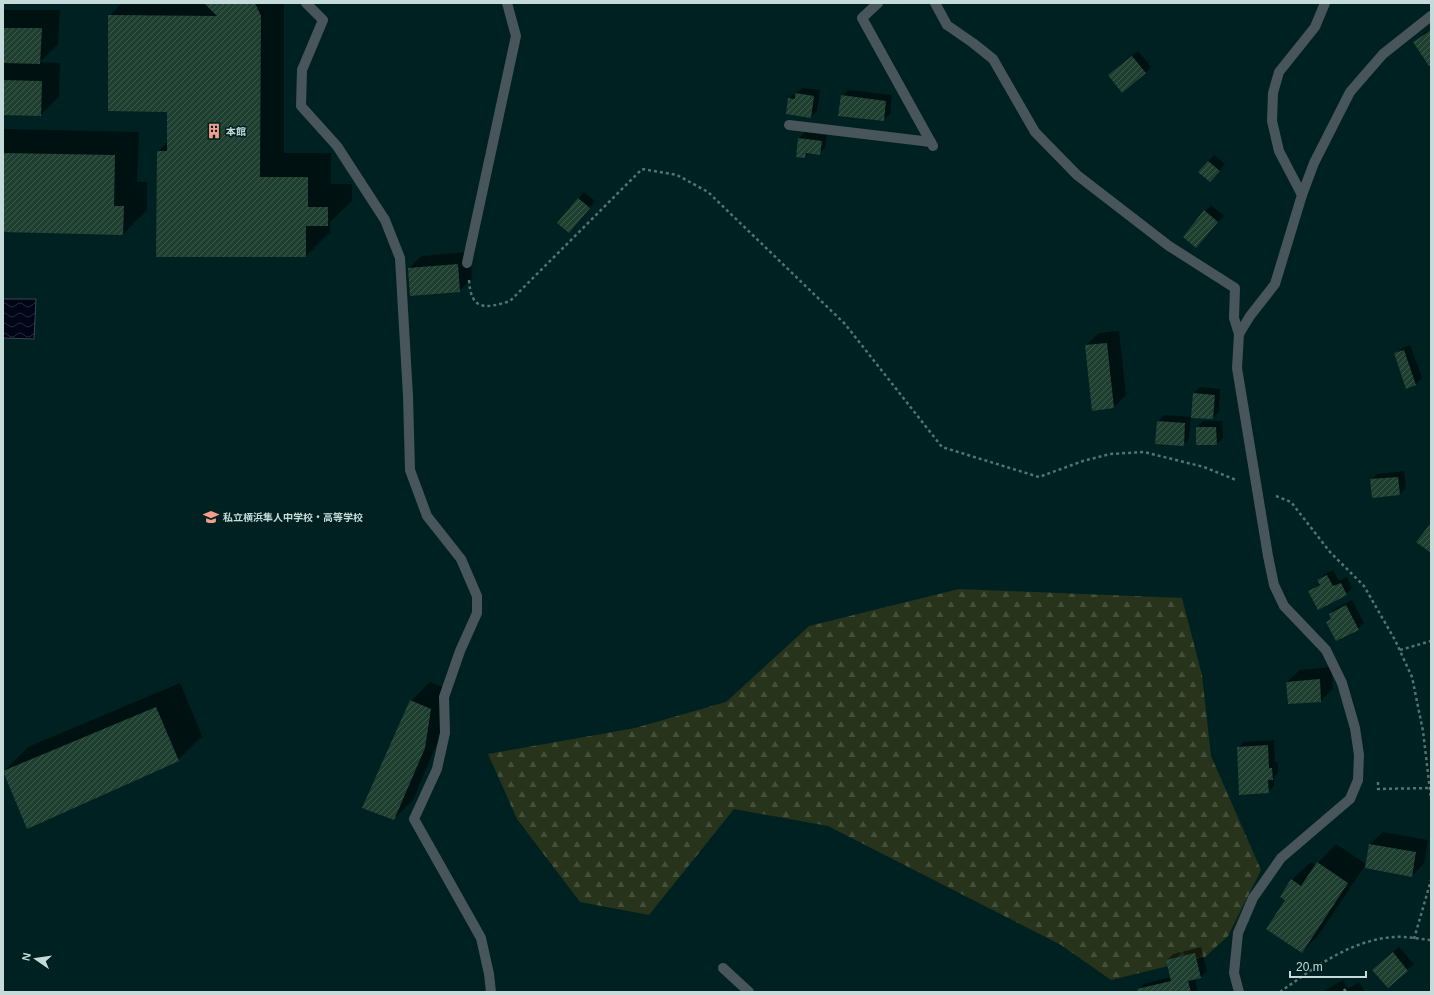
<svg xmlns="http://www.w3.org/2000/svg" width="1434" height="995" viewBox="0 0 1434 995" font-family="Arial,'Noto Sans JP',sans-serif">
<style>
.forest{fill:url(#forest-firs)}
.water{fill:url(#water-waves);stroke:#3b4552}
.shadow{fill:#0007}
.building{fill:url(#building-hatch)}
.lines{fill:none;stroke-linecap:round;stroke-linejoin:round}
.path{stroke:#557272;stroke-width:2.5;stroke-dasharray:3 3;stroke-linecap:butt}
.minor{stroke:#48565c;stroke-width:10}
.labels{text-anchor:middle;stroke-width:3;stroke-linejoin:round;paint-order:stroke}
.poi-label{font-size:10px;font-weight:bold;fill:#c4dbda;stroke:#002121;text-anchor:start}
</style>
<defs>
<pattern id="forest-firs" width="22" height="20" patternUnits="userSpaceOnUse"><rect width="22" height="20" fill="#27331a"/><path d="M5 1l3.5 6h-7zM16 11l3.5 6h-7z" fill="#45503b"/></pattern>
<pattern id="water-waves" width="16" height="10" patternUnits="userSpaceOnUse"><rect width="16" height="10" fill="#000517"/><path d="M0 5q4-4 8 0t8 0" fill="none" stroke="#242938"/></pattern>
<pattern id="building-hatch" width="6" height="6" patternUnits="userSpaceOnUse"><rect width="6" height="6" fill="#1f3f30"/><path d="M-1 1l2-2M0 6l6-6M5 7l2-2" fill="none" stroke="#3e5a4d"/></pattern>
</defs>
<rect width="100%" height="100%" fill="#002121"/>
<polygon class="forest" points="959,589 1182,598 1202,675 1211,756 1261,870 1228,936 1205,957 1111,980 1061,945 828,826 734,809 649,915 580,902 517,819 488,754 635,728 726,702 809,626"/>
<polygon class="water" points="3,299 36,299 34,339 3,338"/>
<g class="shadow">
<polygon points="122,3 284,3 284,153 331,153 331,184 352,184 352,201 330,222 330,232 306,256 157,256 158,152 168,141 168,111 109,16"/>
<polygon points="3,10 60,10 58,44 40,62 60,63 59,96 41,115 3,114"/>
<polygon points="1431,27 1427,31 1427,34 1431,31 1431,64 1414,42"/>
<polygon points="1138,51 1151,67 1146,73 1115,70"/>
<polygon points="802,88 820,90 817,111 811,117 789,98"/>
<polygon points="848,90 892,95 890,114 884,120 842,96"/>
<polygon points="3,129 139,132 137,182 147,182 147,210 123,234 3,231"/>
<polygon points="805,132 827,135 825,148 819,154 809,153 805,157 799,138"/>
<polygon points="1214,155 1225,164 1216,175 1200,172"/>
<polygon points="584,192 595,201 575,226 558,223"/>
<polygon points="1211,205 1224,216 1196,247 1184,237"/>
<polygon points="470,252 472,279 459,291 409,268 421,256"/>
<polygon points="1119,331 1126,395 1114,407 1086,345 1099,333"/>
<polygon points="1410,345 1422,378 1416,384 1407,387 1396,354 1402,348"/>
<polygon points="1200,387 1220,389 1219,412 1213,418 1194,393"/>
<polygon points="1164,415 1191,417 1189,439 1183,445 1158,421"/>
<polygon points="1203,421 1222,421 1223,438 1217,444 1197,427"/>
<polygon points="1404,471 1406,488 1400,494 1371,480 1377,474"/>
<polygon points="1333,570 1339,581 1347,577 1352,588 1346,594 1309,591 1320,583 1319,580 1325,574"/>
<polygon points="1352,600 1364,623 1358,629 1328,622 1332,618 1330,614 1336,608"/>
<polygon points="1332,667 1333,688 1321,701 1287,682 1300,670"/>
<polygon points="430,682 449,690 443,729 413,800 394,819 411,701"/>
<polygon points="180,683 202,736 178,760 4,771 28,747"/>
<polygon points="1274,740 1275,762 1278,762 1278,773 1274,777 1274,786 1268,792 1238,748 1244,742"/>
<polygon points="1383,832 1428,840 1424,863 1412,876 1366,867 1370,844"/>
<polygon points="1336,844 1366,864 1320,933 1302,952 1292,880 1311,862 1316,865"/>
<polygon points="1201,947 1207,971 1201,977 1195,979 1198,992 1139,992 1138,990 1144,984 1171,977 1167,960 1173,954"/>
<polygon points="1399,947 1414,964 1388,987 1380,964"/>
<polygon points="1343,980 1348,989 1359,982 1365,992 1322,992"/>
</g>
<g class="building">
<polygon points="204,3 255,3 261,16 260,177 308,177 308,207 328,207 328,226 306,226 306,257 156,257 157,151 167,151 167,112 108,111 108,15 217,16"/>
<polygon points="3,28 42,28 40,64 3,63"/>
<polygon points="1431,30 1431,65 1429,66 1413,42"/>
<polygon points="1132,56 1146,73 1122,93 1108,75"/>
<polygon points="3,80 42,81 41,116 3,115"/>
<polygon points="795,93 814,96 811,118 786,114 788,98 795,99"/>
<polygon points="841,95 886,101 884,121 838,116"/>
<polygon points="798,138 822,141 820,155 806,153 805,158 796,157"/>
<polygon points="3,153 115,155 114,206 124,206 123,235 3,232"/>
<polygon points="1208,161 1220,171 1210,182 1198,172"/>
<polygon points="578,198 590,208 569,233 557,223"/>
<polygon points="1204,210 1218,222 1196,248 1183,237"/>
<polygon points="458,264 460,292 410,296 408,268"/>
<polygon points="1107,343 1114,408 1092,411 1085,345"/>
<polygon points="1404,350 1416,385 1406,389 1394,353"/>
<polygon points="1193,393 1215,395 1213,419 1191,418"/>
<polygon points="1157,421 1185,423 1184,446 1155,444"/>
<polygon points="1196,427 1216,427 1217,445 1196,445"/>
<polygon points="1398,477 1400,495 1372,498 1370,479"/>
<polygon points="1431,523 1431,553 1416,542"/>
<polygon points="1327,575 1333,586 1341,583 1347,595 1318,610 1308,591 1320,585 1317,580"/>
<polygon points="1346,605 1359,630 1336,641 1326,622 1331,619 1329,614"/>
<polygon points="1320,679 1321,702 1288,704 1286,682"/>
<polygon points="410,700 431,709 425,748 394,820 362,808"/>
<polygon points="156,707 179,761 27,829 3,771"/>
<polygon points="1268,745 1269,768 1272,768 1273,780 1268,780 1269,793 1239,795 1237,747"/>
<polygon points="1369,844 1416,852 1412,877 1365,868"/>
<polygon points="1317,862 1348,883 1302,953 1266,929 1285,900 1280,897 1291,879 1301,886"/>
<polygon points="1393,952 1408,971 1388,988 1372,970"/>
<polygon points="1195,953 1201,978 1188,981 1191,992 1138,992 1137,989 1171,981 1166,960"/>
</g>
<g class="lines">
<g class="path">
<path d="M469,280c2,31 16,29 41,21l132,-132 35,6 31,17 137,132 97,123 97,30 44,-16 27,-7 34,-2 60,15 32,13"/>
<polyline points="1276,496 1291,502 1330,552 1364,586 1395,640 1412,677 1423,731 1431,799"/>
<polyline points="1400,650 1431,641"/>
<polyline points="1378,782 1378,789 1430,788"/>
<polyline points="1414,939 1431,880"/>
<polyline points="1344,989 1346,992"/>
<path d="M1280,992c34,-24 70,-52 114,-55 12,-1 25,2 37,3"/>
</g>
<g class="minor">
<polyline points="306,3 323,20 302,70 301,106 337,146 385,220 400,258 408,396 410,470 427,516 461,559 477,596 477,613 460,651 444,697 445,733 437,769 414,819 481,938 489,974 491,992"/>
<polyline points="878,3 862,18 933,146"/>
<polyline points="935,3 947,25 973,43 993,59 1035,132 1077,175 1169,246 1235,288 1234,318 1239,334"/>
<polyline points="789,125 931,142"/>
<polyline points="1302,195 1279,151 1272,121 1273,93 1279,72 1315,27 1325,3"/>
<polyline points="467,263 516,36 507,3"/>
<polyline points="723,968 749,992"/>
<polyline points="1239,992 1234,973 1238,933 1253,898 1281,858 1350,799 1358,780 1359,755 1355,728 1342,683 1326,650 1284,606 1274,585 1268,556 1237,368 1239,334 1250,316 1275,284 1302,195 1314,163 1350,92 1383,54 1431,16"/>
</g>
</g>
<defs>
<symbol id="building-bare" viewBox="-9 -9 18 18"><path d="M-4-6H4V6H1V3H-1V6H-4ZM-2.5-4.3h1.7v1.8h-1.7ZM.8-4.3h1.7v1.8H.8ZM-2.5-1h1.7V.8h-1.7ZM.8-1h1.7V.8H.8Z" fill="#f49d8d" stroke="#002121" stroke-width="2.5" paint-order="stroke"/></symbol>
<symbol id="school-bare" viewBox="-9 -9 18 18"><path d="M0-5L7-2L0 1L-7-2ZM-4 1L0 2.5L4 1V4Q0 6-4 4Z" fill="#f49d8d" stroke="#002121" stroke-width="2.5" paint-order="stroke"/></symbol>
</defs>
<g fill-rule="evenodd">
<use href="#building-bare" x="203" y="120" width="22" height="22"/>
<use href="#school-bare" x="200" y="506" width="22" height="22"/>
</g>
<g class="labels">
<g class="poi-label">
<text x="226" y="135">本館</text>
<text x="223" y="521">私立横浜隼人中学校・高等学校</text>
</g>
</g>
<rect width="1434" height="995" fill="none" stroke="#c4dbda" stroke-width="8"/>
<g transform="translate(36 959) rotate(283)" stroke="#002121" stroke-width="3" paint-order="stroke">
<path d="M0-3L7 15L0 10L-7 15Z" fill="#c4dbda"/>
<text y="-6" font-size="11" font-weight="bold" text-anchor="middle" fill="#c4dbda">N</text>
</g>
<path d="M1290 971v6h76v-6" fill="none" stroke="#c4dbda" stroke-width="2"/>
<text x="1296" y="971" font-size="12" fill="#c4dbda" stroke="#002121" stroke-width="3" paint-order="stroke">20 m</text>
</svg>
